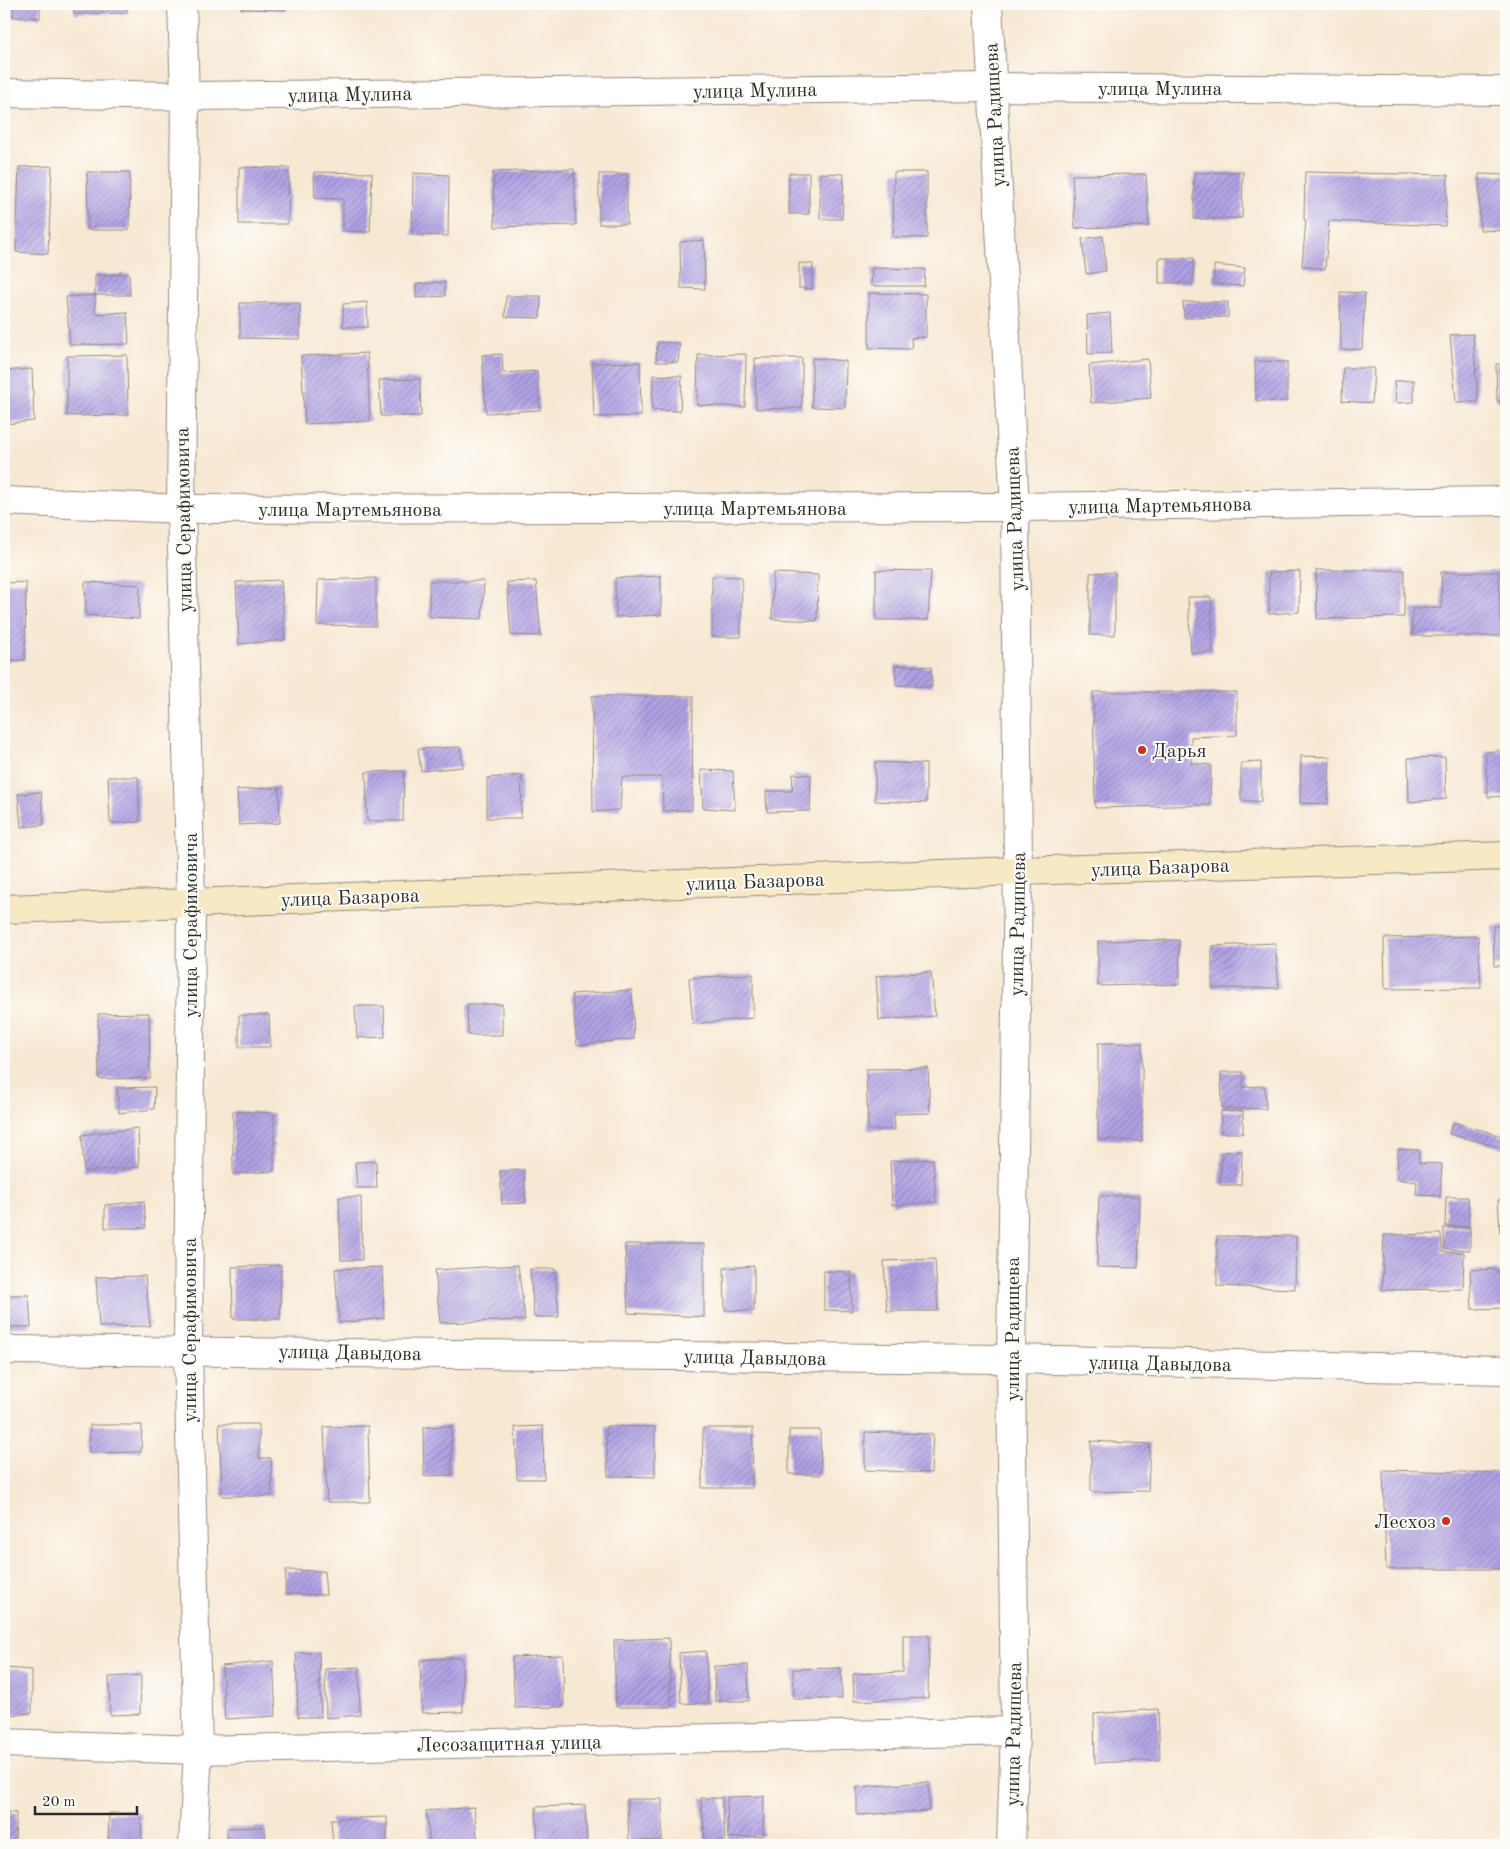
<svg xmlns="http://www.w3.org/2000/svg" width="1510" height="1849" viewBox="0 0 1510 1849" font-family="'Old Standard TT',serif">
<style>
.building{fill:url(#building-hatch)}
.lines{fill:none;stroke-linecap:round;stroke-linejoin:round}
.minor-casing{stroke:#918a7f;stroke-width:30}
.secondary-casing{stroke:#918a7f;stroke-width:30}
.minor{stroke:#fff;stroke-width:28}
.secondary{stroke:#f6e9c3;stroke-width:28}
.poi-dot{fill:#c8321e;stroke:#fdfcf7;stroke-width:2}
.labels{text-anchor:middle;stroke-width:4;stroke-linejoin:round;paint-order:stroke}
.street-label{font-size:20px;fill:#2b2b2b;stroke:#fdfcf7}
.poi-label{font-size:20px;fill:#2b2b2b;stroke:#fdfcf7;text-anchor:start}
</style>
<defs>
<pattern id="building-hatch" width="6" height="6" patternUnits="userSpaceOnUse" patternTransform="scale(1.25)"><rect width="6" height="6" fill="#b0a1e5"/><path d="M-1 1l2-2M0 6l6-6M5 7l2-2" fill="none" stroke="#8f83ba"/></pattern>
</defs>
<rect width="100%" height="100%" fill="#fdfcf7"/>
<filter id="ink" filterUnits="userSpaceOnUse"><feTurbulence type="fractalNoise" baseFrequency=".02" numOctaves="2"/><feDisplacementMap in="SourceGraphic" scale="10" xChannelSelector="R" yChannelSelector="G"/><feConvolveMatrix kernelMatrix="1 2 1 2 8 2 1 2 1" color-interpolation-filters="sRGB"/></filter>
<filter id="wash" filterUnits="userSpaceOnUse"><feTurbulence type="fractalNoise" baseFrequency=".0096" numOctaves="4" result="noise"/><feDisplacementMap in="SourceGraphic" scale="20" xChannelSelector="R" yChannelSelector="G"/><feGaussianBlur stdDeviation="1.12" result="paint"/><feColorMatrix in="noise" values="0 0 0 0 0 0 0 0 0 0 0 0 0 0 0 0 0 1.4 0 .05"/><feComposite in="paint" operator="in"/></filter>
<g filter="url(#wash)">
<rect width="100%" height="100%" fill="#f7e8d3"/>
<g id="blocks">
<g class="building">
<polygon points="13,4 40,4 40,18 13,17"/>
<polygon points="74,4 127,4 127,13 74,14"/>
<polygon points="241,4 286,4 286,10 241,9"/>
<polygon points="386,4 416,4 416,8 386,7"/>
<polygon points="52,166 48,254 16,252 19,167"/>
<polygon points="239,167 289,168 288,224 239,224"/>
<polygon points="574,169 576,225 495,227 493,172"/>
<polygon points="87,172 130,172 129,230 88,230"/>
<polygon points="314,172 372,173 370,232 343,231 343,199 315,198"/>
<polygon points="894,172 927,172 927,238 893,237"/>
<polygon points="1243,172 1242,218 1194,219 1194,173"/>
<polygon points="1305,172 1448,175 1445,226 1329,221 1325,269 1302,266 1306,220 1304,220"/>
<polygon points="413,173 449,175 448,236 412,235"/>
<rect x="789" y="173" width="20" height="41"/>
<polygon points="820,173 844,174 842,219 820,219"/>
<rect x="599" y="174" width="28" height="50"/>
<polygon points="1146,174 1149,226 1075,228 1072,175"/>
<polygon points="1479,174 1506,175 1506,231 1480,230"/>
<polygon points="1103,236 1106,271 1086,274 1082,239"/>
<polygon points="704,240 705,289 681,288 680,242"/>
<polygon points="1159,258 1194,258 1193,283 1159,283"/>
<polygon points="799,263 813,264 812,289 799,288"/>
<polygon points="1214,265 1245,268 1243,286 1214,284"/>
<polygon points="872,268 925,269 924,286 871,286"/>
<polygon points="129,274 130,295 95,295 95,275"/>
<polygon points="445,282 445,296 416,298 416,284"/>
<polygon points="1340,292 1365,293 1362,349 1341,350"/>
<polygon points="869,293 926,294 926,337 911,338 912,349 869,348"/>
<polygon points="95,295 95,314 127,312 129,344 70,345 66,297"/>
<polygon points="506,296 541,296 540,318 505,317"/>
<polygon points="367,302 368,327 343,327 343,304"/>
<polygon points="1183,302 1228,302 1228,317 1184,318"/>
<polygon points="240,303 300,303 300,339 240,338"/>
<polygon points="1110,313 1112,353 1088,354 1087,315"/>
<polygon points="1473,334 1478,402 1456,402 1450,335"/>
<polygon points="657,342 680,343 678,362 656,362"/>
<polygon points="367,353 370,421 305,424 301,356"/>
<polygon points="502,354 503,373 537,371 540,410 486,413 482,355"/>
<polygon points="746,354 745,407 697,405 698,355"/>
<polygon points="127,355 128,415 67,416 67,356"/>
<polygon points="755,358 802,358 802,408 756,409"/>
<polygon points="812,358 846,361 845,408 812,407"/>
<polygon points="1148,359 1151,398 1091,403 1089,365"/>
<polygon points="1255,361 1287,362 1287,401 1256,401"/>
<polygon points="640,362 641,416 594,417 592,363"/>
<polygon points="1496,364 1506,364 1506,401 1497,401"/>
<polygon points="1343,368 1374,368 1372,403 1342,401"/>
<polygon points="32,369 34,421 4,424 4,371"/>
<polygon points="653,375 682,376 680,411 652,410"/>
<polygon points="420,379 421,416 381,416 379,380"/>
<polygon points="1414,380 1414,402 1396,403 1394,381"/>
<polygon points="876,570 931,571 928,620 876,620"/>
<polygon points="1316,570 1404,570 1404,617 1317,619"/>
<polygon points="1300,571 1299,612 1269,614 1269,572"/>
<polygon points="1115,572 1115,635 1090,635 1090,573"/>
<polygon points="1441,572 1499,572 1501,636 1412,636 1412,609 1442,608"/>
<polygon points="773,573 818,575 817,621 772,619"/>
<polygon points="661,576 661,615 616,617 615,578"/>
<polygon points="712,576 742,577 741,637 712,637"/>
<polygon points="376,578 376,626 317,625 318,580"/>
<polygon points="281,580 285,640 239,644 236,582"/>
<polygon points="429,581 484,581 482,619 429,617"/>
<polygon points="536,581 541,636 511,635 507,582"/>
<polygon points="26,582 25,660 4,661 4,583"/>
<polygon points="85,582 140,585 139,619 86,615"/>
<polygon points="1188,597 1211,597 1213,652 1191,653"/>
<polygon points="895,665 931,667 932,687 896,685"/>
<polygon points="1093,692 1237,692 1237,735 1191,737 1191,763 1211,765 1210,805 1095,808"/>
<polygon points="592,696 693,696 692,810 663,811 662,777 622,777 620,810 593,812"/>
<polygon points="460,747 463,767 421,771 418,749"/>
<polygon points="1506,750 1506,796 1488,797 1485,752"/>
<polygon points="1301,756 1330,757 1328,804 1300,803"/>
<polygon points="1445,757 1446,799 1409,802 1408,758"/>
<polygon points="875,762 926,764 926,803 875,801"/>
<polygon points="1261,762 1261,802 1241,800 1241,763"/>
<polygon points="701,770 733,771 735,810 703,808"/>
<polygon points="404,771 403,821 367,821 366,772"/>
<polygon points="793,774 811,775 810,811 767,812 766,791 792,791"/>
<polygon points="522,775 521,818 487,818 487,778"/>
<polygon points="108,777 138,777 140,822 110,823"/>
<polygon points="279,787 280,823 239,825 237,790"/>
<polygon points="41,792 44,825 21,827 18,794"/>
<polygon points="1506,925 1506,966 1494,966 1493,926"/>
<polygon points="1478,936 1481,988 1385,989 1384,938"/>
<polygon points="1179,940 1180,984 1098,986 1098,941"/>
<polygon points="1275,943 1279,988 1212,988 1212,946"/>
<polygon points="931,972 935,1016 879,1020 876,976"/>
<polygon points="753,974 753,1018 693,1024 689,978"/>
<polygon points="632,990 634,1039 577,1045 572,994"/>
<polygon points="467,1004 502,1004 502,1035 468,1035"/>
<polygon points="355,1006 384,1006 385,1037 357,1038"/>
<polygon points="149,1013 150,1078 99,1079 98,1014"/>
<polygon points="239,1015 269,1015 270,1047 239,1047"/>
<polygon points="1098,1043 1142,1043 1142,1141 1098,1139"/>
<polygon points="928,1068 930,1113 894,1114 895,1130 868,1130 866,1069"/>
<polygon points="1221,1072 1243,1072 1243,1087 1265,1086 1266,1109 1222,1108"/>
<polygon points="155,1087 154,1109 119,1113 117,1088"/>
<polygon points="233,1111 274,1113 274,1171 233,1174"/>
<rect x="1221" y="1111" width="22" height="22"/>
<polygon points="1453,1122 1506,1137 1506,1149 1449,1134"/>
<polygon points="138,1128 139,1167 84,1172 82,1135"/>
<polygon points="1398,1149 1419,1150 1419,1163 1442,1164 1440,1196 1416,1195 1417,1182 1397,1179"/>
<polygon points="1242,1151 1241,1185 1220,1185 1222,1152"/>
<polygon points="933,1159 936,1202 892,1205 890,1161"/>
<polygon points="376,1161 377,1188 357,1188 355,1162"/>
<polygon points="524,1170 526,1203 502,1204 500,1171"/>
<polygon points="1099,1196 1140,1196 1138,1268 1097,1267"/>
<polygon points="339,1197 361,1197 362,1260 341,1260"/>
<polygon points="1446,1197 1468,1197 1469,1226 1445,1226"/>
<polygon points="1506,1199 1506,1232 1500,1232 1498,1200"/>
<polygon points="144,1201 146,1228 105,1228 105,1205"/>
<polygon points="1470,1227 1470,1250 1444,1249 1444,1228"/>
<polygon points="1441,1234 1442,1252 1464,1252 1463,1289 1382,1290 1384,1235"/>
<polygon points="1217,1236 1296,1236 1295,1289 1217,1286"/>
<polygon points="625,1244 704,1244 704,1317 628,1313"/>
<polygon points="935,1259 938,1311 887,1311 884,1261"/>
<polygon points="281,1265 280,1319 233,1319 232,1267"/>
<polygon points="518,1265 525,1320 440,1323 435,1270"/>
<polygon points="754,1266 754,1311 725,1310 724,1268"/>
<polygon points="382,1267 384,1318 339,1323 335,1269"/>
<polygon points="530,1269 555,1269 559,1317 534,1317"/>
<polygon points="1497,1269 1497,1273 1506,1272 1506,1308 1472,1309 1470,1270"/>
<polygon points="824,1271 851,1272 852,1311 824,1310"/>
<polygon points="145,1276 150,1326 99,1327 96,1277"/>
<polygon points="5,1295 29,1295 31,1327 7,1327"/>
<polygon points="219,1424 259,1424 259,1458 271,1458 272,1496 222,1496"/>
<polygon points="90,1425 142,1425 141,1452 89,1453"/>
<polygon points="368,1426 370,1502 327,1502 324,1427"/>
<polygon points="451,1426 452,1475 424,1476 423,1427"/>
<polygon points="543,1426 544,1479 517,1479 515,1427"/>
<polygon points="606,1426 655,1427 655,1477 608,1476"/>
<polygon points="703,1428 753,1428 752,1488 702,1488"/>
<polygon points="789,1430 820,1430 821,1475 789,1474"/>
<polygon points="865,1432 933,1434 931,1473 865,1470"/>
<polygon points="1091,1441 1150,1444 1148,1491 1091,1492"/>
<polygon points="1383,1470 1506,1473 1506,1569 1386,1569"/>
<polygon points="286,1570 324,1571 326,1595 285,1594"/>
<polygon points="903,1635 929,1635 928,1698 854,1701 853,1674 903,1672"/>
<polygon points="669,1638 671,1707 616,1707 614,1640"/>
<polygon points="706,1651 708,1704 681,1703 679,1653"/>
<polygon points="319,1652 321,1717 298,1717 296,1653"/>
<polygon points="563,1655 564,1707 515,1708 512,1657"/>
<polygon points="462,1657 463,1712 422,1713 420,1660"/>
<polygon points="273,1661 276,1716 225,1719 222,1666"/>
<polygon points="748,1665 749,1701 715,1701 714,1666"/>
<polygon points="359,1667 360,1715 326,1718 325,1669"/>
<polygon points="5,1668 32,1670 32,1713 4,1715"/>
<polygon points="841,1668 842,1699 794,1699 793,1669"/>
<polygon points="141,1675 140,1714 110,1715 109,1677"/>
<polygon points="1158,1709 1160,1760 1095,1763 1094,1714"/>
<polygon points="929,1782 929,1811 857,1815 857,1787"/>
<polygon points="764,1796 763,1836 728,1838 727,1797"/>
<polygon points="701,1798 722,1798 725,1841 705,1842"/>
<polygon points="627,1799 662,1799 662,1841 629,1840"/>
<polygon points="585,1805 587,1845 538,1845 536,1807"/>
<polygon points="474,1807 478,1845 430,1845 426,1811"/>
<polygon points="4,1812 16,1813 15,1845 4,1845"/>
<polygon points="109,1813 141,1813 142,1845 108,1845"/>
<polygon points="387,1817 387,1845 333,1845 331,1819"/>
<polygon points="265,1827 266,1845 227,1845 227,1828"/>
</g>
</g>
</g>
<g filter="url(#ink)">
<use href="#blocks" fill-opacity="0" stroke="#918a7f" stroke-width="1"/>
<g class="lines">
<defs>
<g id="minor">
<polyline points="182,4 185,96 181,509 191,903 188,1351 198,1750 193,1845"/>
<polyline points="988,4 1015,507 1018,871 1011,1359 1015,1731 1011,1845"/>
<polyline points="4,93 185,96 993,87 1506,91"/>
<polyline points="4,501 181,509 1015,507 1506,501"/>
<polyline points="4,1350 1011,1359 1506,1370"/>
<polyline points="4,1743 198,1750 1015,1731"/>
</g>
<polyline id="secondary" points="4,909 191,903 1018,871 1506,856"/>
</defs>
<use href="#minor" class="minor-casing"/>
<use href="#secondary" class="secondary-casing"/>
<use href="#minor" class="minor"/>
<use href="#secondary" class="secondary"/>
</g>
</g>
<g class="poi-dot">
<circle cx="1142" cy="750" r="5"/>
<circle cx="1446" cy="1521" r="5"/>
</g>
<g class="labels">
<g class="street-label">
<text x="1160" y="95">улица Мулина</text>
<text transform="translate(755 90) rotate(-1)" y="7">улица Мулина</text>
<text transform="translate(350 94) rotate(-1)" y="7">улица Мулина</text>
<text transform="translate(994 115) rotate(-93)" y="7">улица Радищева</text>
<text transform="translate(1160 505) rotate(-1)" y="7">улица Мартемьянова</text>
<text x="755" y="515">улица Мартемьянова</text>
<text x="350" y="516">улица Мартемьянова</text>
<text transform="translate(1014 519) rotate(-92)" y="7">улица Радищева</text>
<text transform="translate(183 520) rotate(-91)" y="7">улица Серафимовича</text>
<text transform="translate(1160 867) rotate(-2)" y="7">улица Базарова</text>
<text transform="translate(755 881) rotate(-2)" y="7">улица Базарова</text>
<text transform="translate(350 897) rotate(-2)" y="7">улица Базарова</text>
<text transform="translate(1017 924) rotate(-89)" y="7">улица Радищева</text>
<text transform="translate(190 925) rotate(-90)" y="7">улица Серафимовича</text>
<text transform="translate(1012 1329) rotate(-90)" y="7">улица Радищева</text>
<text transform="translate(189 1330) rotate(-90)" y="7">улица Серафимовича</text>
<text transform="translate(350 1352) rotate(1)" y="7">улица Давыдова</text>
<text transform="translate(755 1357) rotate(1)" y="7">улица Давыдова</text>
<text transform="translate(1160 1363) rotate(1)" y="7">улица Давыдова</text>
<text transform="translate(1013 1734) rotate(-89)" y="7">улица Радищева</text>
<text transform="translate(509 1743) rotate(-1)" y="7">Лесозащитная улица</text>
</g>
<g class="poi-label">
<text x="1152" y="757">Дарья</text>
<text x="1436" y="1528" text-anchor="end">Лесхоз</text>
</g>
</g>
<rect width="1510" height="1849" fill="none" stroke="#fdfcf7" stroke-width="20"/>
<path d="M35 1806v8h102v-8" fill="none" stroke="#2b2b2b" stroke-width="2.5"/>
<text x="42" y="1806" font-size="15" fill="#2b2b2b" stroke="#fdfcf7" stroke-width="4" paint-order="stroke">20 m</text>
</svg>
